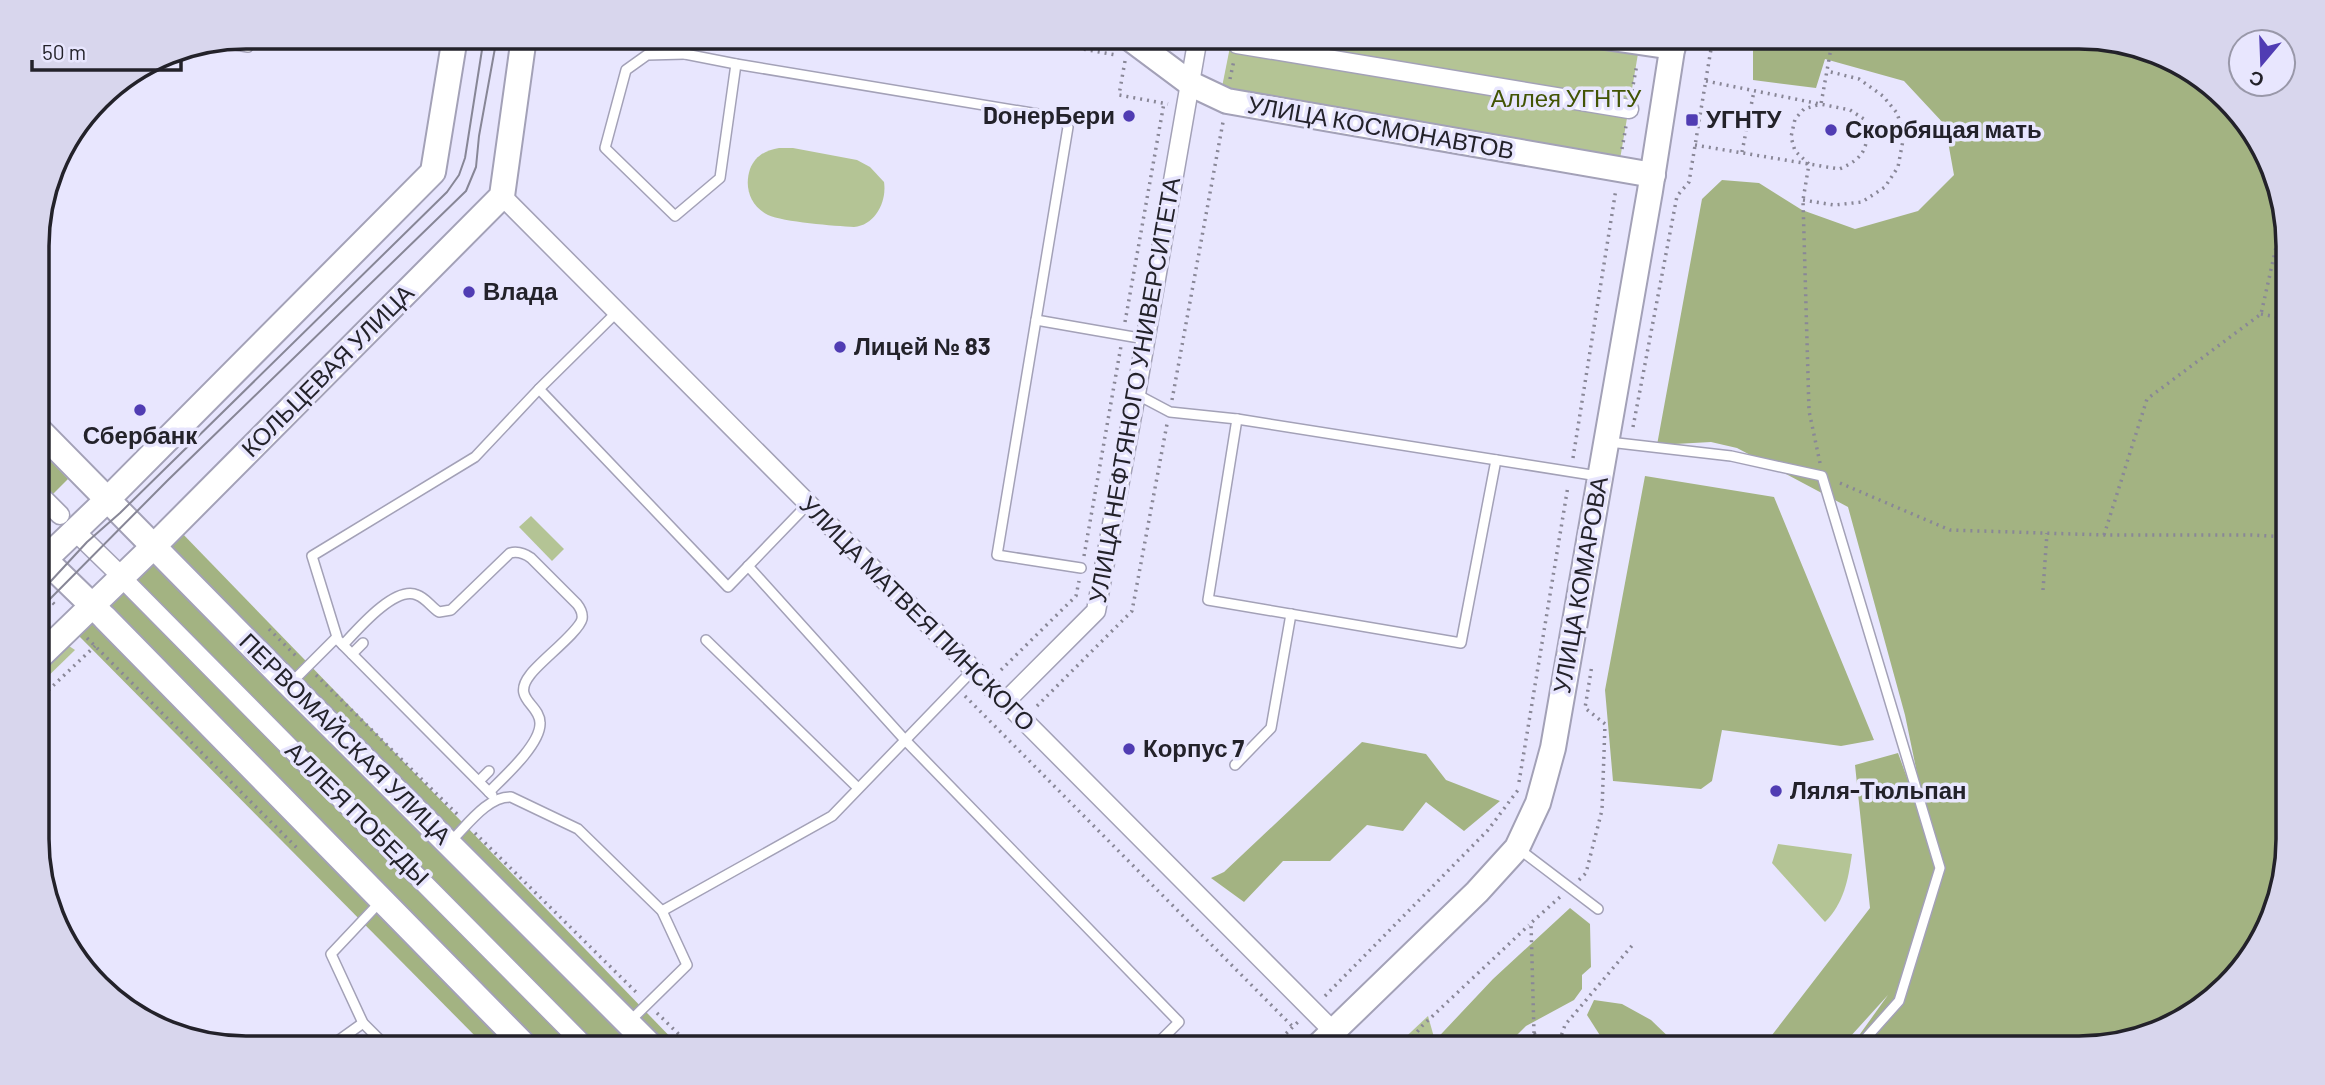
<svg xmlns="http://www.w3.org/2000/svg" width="2325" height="1085" viewBox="0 0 2325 1085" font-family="Barlow,sans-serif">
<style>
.green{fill:#b4c495}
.forest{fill:#a3b382}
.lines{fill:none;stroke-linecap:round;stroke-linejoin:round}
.lane-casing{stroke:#a3a1b7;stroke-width:12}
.street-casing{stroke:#a3a1b7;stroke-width:21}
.secondary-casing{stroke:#a3a1b7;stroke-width:28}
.path{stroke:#898797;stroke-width:3.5;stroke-dasharray:2 5;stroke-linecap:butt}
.lane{stroke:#fff;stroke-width:9}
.street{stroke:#fff;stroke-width:18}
.secondary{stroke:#fff;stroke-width:24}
.tram{stroke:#878696;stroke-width:2}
.poi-dot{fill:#503cb3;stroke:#e8e6fe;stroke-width:2.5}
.labels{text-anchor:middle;stroke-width:7;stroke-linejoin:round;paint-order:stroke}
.park-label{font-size:24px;fill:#425404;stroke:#e8e6fe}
.poi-label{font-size:24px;font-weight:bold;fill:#23222a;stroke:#e8e6fe;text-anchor:start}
.street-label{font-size:24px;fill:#23222a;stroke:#e8e6fe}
.rim{fill:none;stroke:#23222a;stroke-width:3.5}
</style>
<rect width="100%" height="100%" fill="#e8e6fe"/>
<g class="green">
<polygon points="1232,37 1605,37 1640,42 1618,171 1220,97"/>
<path d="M779,148h14l64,12 13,7 14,15c3,20 -9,43 -30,45 -19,-1 -71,-5 -86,-12 -18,-9 -24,-28 -18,-46 5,-13 16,-19 29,-21z"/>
<polygon points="531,516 564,549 552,561 519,527"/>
<polygon points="66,644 75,650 38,686 38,670"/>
<path d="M1778,844l74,10c-4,26 -8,49 -27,68l-53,-59z"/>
<polygon points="1428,1016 1437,1048 1394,1048"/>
</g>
<g class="forest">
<polygon points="1741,37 2079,37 2159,53 2245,119 2287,219 2288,839 2272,919 2236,977 2195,1013 2092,1048 1850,1048 1888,995 1840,1048 1762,1048 1870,908 1855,765 1898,753 1932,846 1905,715 1848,507 1737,448 1711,442 1657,445 1702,199 1722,180 1759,183 1802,210 1855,229 1918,211 1954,175 1945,125 1904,81 1825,59 1816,88 1753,80 1753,47"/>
<polygon points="38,448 68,479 53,494 38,478"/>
<polygon points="1645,476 1774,497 1874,740 1841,746 1722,730 1712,781 1701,789 1613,781 1605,690"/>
<polygon points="179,530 681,1048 487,1048 75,632"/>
<polygon points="1362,742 1426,754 1446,780 1500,801 1464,831 1426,802 1403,831 1367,825 1330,861 1283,861 1244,902 1211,878 1224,872"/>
<polygon points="1570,908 1590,924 1591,967 1582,975 1582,989 1574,1000 1526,1026 1504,1048 1428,1048 1493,979"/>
<polygon points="1594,1000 1622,1004 1651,1020 1680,1048 1608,1048 1587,1015"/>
</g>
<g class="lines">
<defs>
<g id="lane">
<polyline points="688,37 685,54 647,55 626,70 605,148 675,216 720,178 736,64"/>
<polyline points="218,42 248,47"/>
<polyline points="685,54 736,64 1062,118 1068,127 997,555 1081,568"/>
<polyline points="617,312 539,389 728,587 808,504"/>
<polyline points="1036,320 1145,339"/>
<polyline points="1136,394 1170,412 1237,419 1598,476"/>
<polyline points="1237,419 1208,600 1461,643 1496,460"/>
<polyline points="1609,442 1731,456 1822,476 1940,868 1899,1001 1857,1048"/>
<polyline points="748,566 905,740 1179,1022 1153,1048"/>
<polyline points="706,640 858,788"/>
<polyline points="339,641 492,795"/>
<path d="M343,645c14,-15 52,-60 74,-50 9,3 14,12 22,17l12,-2 59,-57c8,-2 14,0 21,5l46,46c4,5 6,9 5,15 -3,13 -43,43 -52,56 -19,24 10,29 10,48 1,21 -37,55 -51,69"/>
<polyline points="352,654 363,643"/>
<polyline points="290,684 337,637 312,556 475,457 539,389"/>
<polyline points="1235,765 1271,728 1291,614"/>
<polyline points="479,781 489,771"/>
<path d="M450,842c16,-15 37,-46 61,-45l67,32 84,82 25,54 -59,58"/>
<polyline points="1519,849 1598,909"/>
<polyline points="381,901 331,954 363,1023 388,1048"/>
<polyline points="662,911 832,816 973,670"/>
<polyline points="328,1048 363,1023"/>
</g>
<g id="street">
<polyline points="1237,44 1629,109"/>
<polyline points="502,196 1333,1031"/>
<polyline points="38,493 60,515"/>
<polyline points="81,537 115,570"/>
<polyline points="126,582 587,1048"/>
<polyline points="1005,702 1096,611 1136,394 1198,37"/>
</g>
<g id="secondary">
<polyline points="1128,37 1191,84 1227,101 1653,175"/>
<polyline points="1605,37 1673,47"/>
<polyline points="38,429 289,684 653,1048"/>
<polyline points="38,553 104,617 527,1048"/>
<polyline points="38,566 107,500 433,172 455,37"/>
<polyline points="38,658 153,547 502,196 524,37"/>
<polyline points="1316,1048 1477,892 1517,848 1538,803 1553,748 1650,191 1674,37"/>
</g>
</defs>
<use href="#lane" class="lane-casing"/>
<use href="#street" class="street-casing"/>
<use href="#secondary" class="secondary-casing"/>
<g class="path">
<polyline points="1015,37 1116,55"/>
<polyline points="1125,61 1119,95 1168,104"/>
<polyline points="1230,79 1234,60"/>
<polyline points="1632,91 1637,64"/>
<path d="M1695,145l144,24c25,-10 32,-23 25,-50l-14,-9 -144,-29"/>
<polyline points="1622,149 1626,126"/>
<polyline points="1742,152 1754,91"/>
<polyline points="1803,200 1834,205 1862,202 1885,187 1898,167 1904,135 1897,113 1883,96 1859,79 1827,71"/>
<polyline points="2261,314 2287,319"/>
<polyline points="1125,322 1164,103"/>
<polyline points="38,396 51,410"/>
<polyline points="1172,400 1223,122"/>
<polyline points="1633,427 1677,196 1689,182 1713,37"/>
<polyline points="1573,458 1616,189"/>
<polyline points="1820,463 1809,411 1803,200 1809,164 1795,151 1791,137 1795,119 1804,109 1821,104 1833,37"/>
<polyline points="1840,483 1950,530 2104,535 2252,535 2287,537"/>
<polyline points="2104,535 2147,399 2261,314 2284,212"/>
<polyline points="1084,556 1121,346"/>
<polyline points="38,588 56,606"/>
<polyline points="2043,590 2047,533"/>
<polyline points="269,629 298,658"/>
<polyline points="87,638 297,848"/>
<polyline points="1001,670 1076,596 1079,581"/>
<polyline points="316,675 458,815"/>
<polyline points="965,696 1293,1027"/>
<polyline points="38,700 95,646"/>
<polyline points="1037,706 1132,611 1167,424"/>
<polyline points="1519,782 1568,486"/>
<polyline points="475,833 639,995"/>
<polyline points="1579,880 1586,873 1602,810 1605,724 1585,708 1592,665"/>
<polyline points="1325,996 1488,830 1518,790"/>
<polyline points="657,1013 693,1048"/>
<polyline points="1534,1033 1549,1048"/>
<polyline points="1271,1048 1299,1021"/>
<polyline points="1404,1048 1422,1026 1529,925"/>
<polyline points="1519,1048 1534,1033 1531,923 1560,897"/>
<polyline points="1557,1048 1565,1025 1635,942"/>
</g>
<use href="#lane" class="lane"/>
<use href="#street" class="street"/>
<use href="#secondary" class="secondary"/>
<g class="tram">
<polyline points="38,595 87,542 120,513 447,192 459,175 465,158 484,37"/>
<polyline points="38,611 168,480 466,191 476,167 479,136 497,37"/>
</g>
</g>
<g class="poi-dot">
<circle cx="1129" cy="116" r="7"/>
<rect x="1685" y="113" width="14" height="14" rx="3.5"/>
<circle cx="1831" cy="130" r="7"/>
<circle cx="469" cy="292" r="7"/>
<circle cx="840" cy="347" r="7"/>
<circle cx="140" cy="410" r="7"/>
<circle cx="1129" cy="749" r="7"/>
<circle cx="1776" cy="791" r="7"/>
</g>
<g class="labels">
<g class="park-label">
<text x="1566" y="107">Аллея УГНТУ</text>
</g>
<g class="poi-label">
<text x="1115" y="124" text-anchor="end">DонерБери</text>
<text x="1706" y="128">УГНТУ</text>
<text x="1845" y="138">Скорбящая мать</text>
<text x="483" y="300">Влада</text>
<text x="854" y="355">Лицей № 83</text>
<text x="140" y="444" text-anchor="middle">Сбербанк</text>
<text x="1143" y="757">Корпус 7</text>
<text x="1790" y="799">Ляля-Тюльпан</text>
</g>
<g class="street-label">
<text transform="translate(1381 128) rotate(10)" y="8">УЛИЦА КОСМОНАВТОВ</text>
<text transform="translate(328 371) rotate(-45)" y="8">КОЛЬЦЕВАЯ УЛИЦА</text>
<text transform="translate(1135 390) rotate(-80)" y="8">УЛИЦА НЕФТЯНОГО УНИВЕРСИТЕТА</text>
<text transform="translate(1581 585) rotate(-80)" y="8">УЛИЦА КОМАРОВА</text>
<text transform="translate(917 614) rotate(45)" y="8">УЛИЦА МАТВЕЯ ПИНСКОГО</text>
<text transform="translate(345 739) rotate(45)" y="8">ПЕРВОМАЙСКАЯ УЛИЦА</text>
<text transform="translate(357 814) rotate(45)" y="8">АЛЛЕЯ ПОБЕДЫ</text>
</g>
</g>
<path d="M0 0H2325V1085H0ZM246 49H2079A197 197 0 0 1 2276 246V839A197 197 0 0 1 2079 1036H246A197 197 0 0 1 49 839V246A197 197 0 0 1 246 49Z" fill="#d8d6ed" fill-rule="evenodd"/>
<path class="rim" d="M246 49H2079A197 197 0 0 1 2276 246V839A197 197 0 0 1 2079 1036H246A197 197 0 0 1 49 839V246A197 197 0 0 1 246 49Z"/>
<g transform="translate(2262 63) rotate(199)"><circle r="33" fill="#e8e6fe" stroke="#9998a9" stroke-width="2"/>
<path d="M0-5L12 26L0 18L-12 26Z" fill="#503cb3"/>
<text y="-10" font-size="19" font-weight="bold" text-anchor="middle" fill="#23222a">С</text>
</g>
<path d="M32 60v10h149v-10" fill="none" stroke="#23222a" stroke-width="3.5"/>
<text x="42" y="60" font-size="21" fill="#23222a" stroke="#e8e6fe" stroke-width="5" paint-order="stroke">50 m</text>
</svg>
